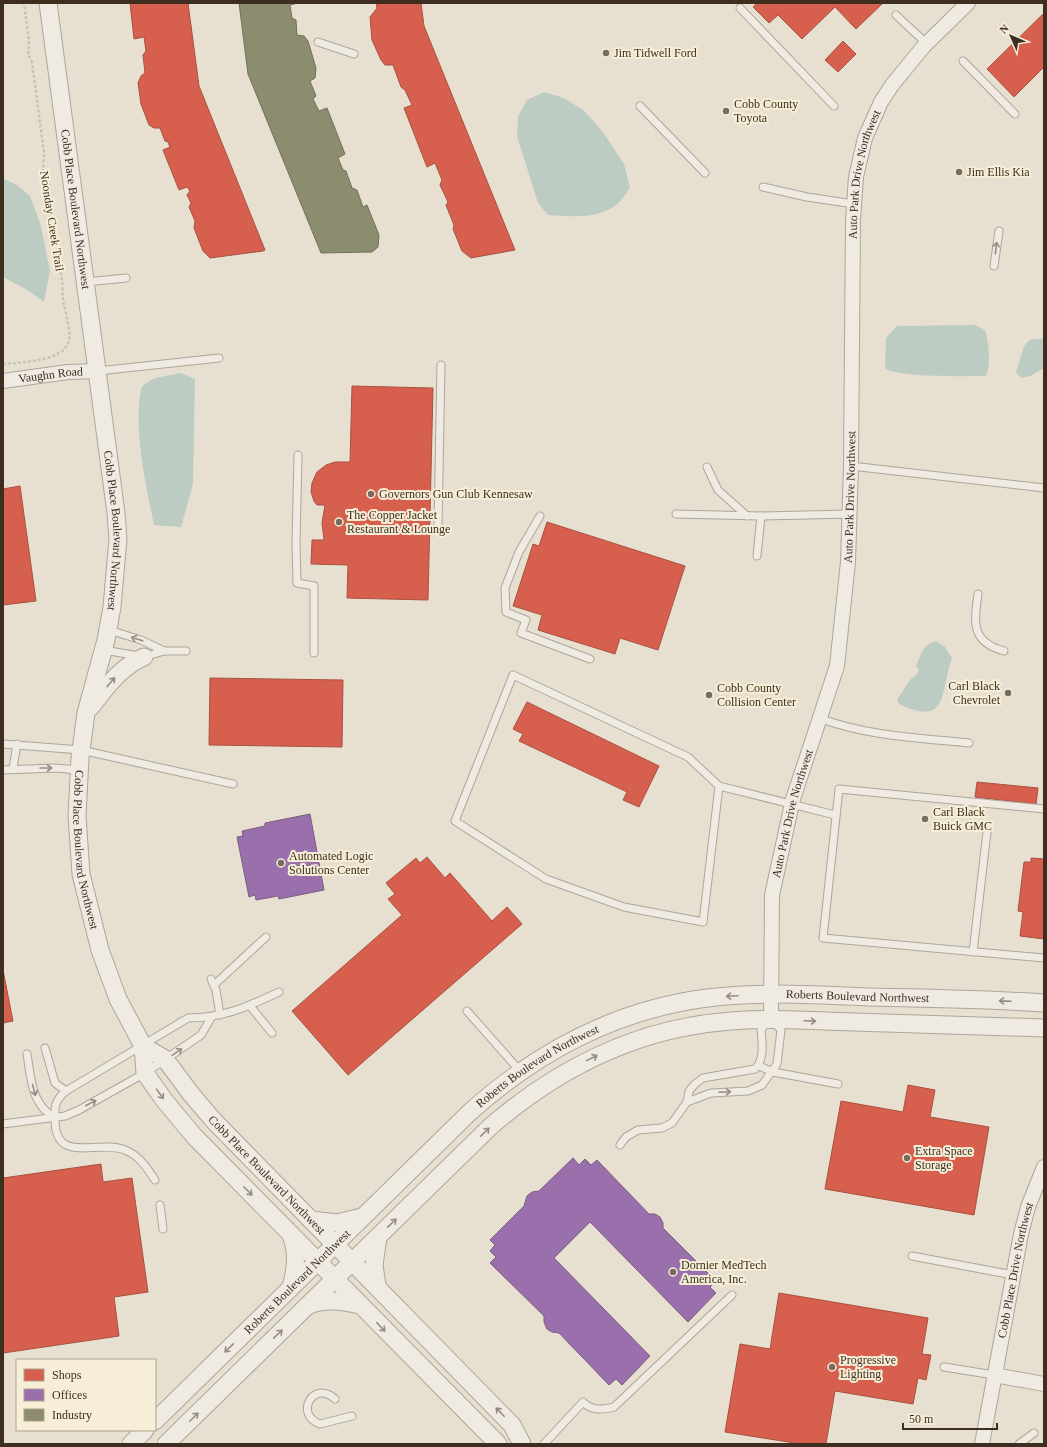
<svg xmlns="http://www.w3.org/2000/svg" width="1047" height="1447" viewBox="0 0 1047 1447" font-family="Georgia,serif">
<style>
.water{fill:#bcccc2}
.shops{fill:#d6604d;stroke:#a85140}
.offices{fill:#9970ab;stroke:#7d5c81}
.industry{fill:#8c8c6e;stroke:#747057}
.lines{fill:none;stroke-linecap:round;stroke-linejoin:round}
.service-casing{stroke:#ada599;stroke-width:9}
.minor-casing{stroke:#ada599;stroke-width:16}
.tertiary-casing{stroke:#ada599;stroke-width:19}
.path{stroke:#c8c2b9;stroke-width:2.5;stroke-dasharray:3 2;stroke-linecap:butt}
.service{stroke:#efebe3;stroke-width:7}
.minor{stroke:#efebe3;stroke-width:14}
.tertiary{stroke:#efebe3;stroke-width:17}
.oneway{stroke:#968c82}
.poi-dot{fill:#786c5e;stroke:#f7eed8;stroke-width:1.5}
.labels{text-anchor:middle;stroke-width:4;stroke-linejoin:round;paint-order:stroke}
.poi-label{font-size:12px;fill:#3d2e20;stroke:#f7eed8;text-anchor:start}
.street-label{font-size:12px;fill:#3d2e20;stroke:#f7eed8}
</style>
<rect width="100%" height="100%" fill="#e7e0d1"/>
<g class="water">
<path d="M544,92l20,6 19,12 6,6 16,19 19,29 6,23c-17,34 -50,30 -82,28l-10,-12 -21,-67 1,-20 9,-16z"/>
<polygon points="3,178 17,185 30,196 41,226 50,271 44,302 26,289 3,277"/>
<path d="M975,325l10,5c4,12 6,35 1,46 -20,0 -89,2 -101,-8l1,-30 11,-12z"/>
<polygon points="1031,339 1044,339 1044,368 1030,376 1021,378 1016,372 1024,346"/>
<path d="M180,373l15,6 -2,105 -12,43 -27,-2c-8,-39 -22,-101 -12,-139l13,-8z"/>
<path d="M936,641l9,6 7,11c-12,33 -3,70 -53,46l-2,-4 13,-20 7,-6 2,-4 -3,-4c5,-11 7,-22 20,-25z"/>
</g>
<g class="shops">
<polygon points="130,3 188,3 199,86 265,250 263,251 210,258 203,251 194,228 195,221 189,207 191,203 187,195 190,191 187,187 179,190 163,150 170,147 168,142 165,141 160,128 154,128 149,125 141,104 138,83 141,76 145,73 143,55 146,51 144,37 134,39"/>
<polygon points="376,3 421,3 424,26 515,250 471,258 462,251 453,229 454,225 446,205 448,202 440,185 442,180 435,163 427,167 404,108 412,105 405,90 401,87 393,65 385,65 381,60 372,40 370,17 377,8"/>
<polygon points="757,3 883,3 856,29 835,7 802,39 778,15 769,23 753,7"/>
<polygon points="1044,13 1044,67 1014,97 987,69"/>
<polygon points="843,41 856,54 838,72 825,60"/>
<polygon points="352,386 433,388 428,600 347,598 348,565 311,564 312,540 324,540 322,523 325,505 317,505 314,501 311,492 312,483 317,472 326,465 335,462 350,462"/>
<polygon points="20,486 36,601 3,605 3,489"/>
<polygon points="547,522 685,566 658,650 620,638 615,654 538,630 542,615 513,606 533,544 539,546"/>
<polygon points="210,678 343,680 342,747 209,745"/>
<polygon points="527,702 659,766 639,807 623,800 627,792 519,741 523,734 513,729"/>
<polygon points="977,782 1038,788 1036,804 975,797"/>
<polygon points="427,857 445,878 450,873 492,921 507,907 522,924 348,1075 292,1011 402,915 388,899 395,894 386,883 416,858 420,863"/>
<polygon points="1031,858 1044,859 1044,939 1020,936 1023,912 1018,911 1024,862 1031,862"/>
<polygon points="3,970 13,1021 3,1023"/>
<polygon points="908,1085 935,1090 930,1117 989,1127 974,1215 825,1189 841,1101 903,1112"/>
<polygon points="101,1164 103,1182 132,1178 148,1292 114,1297 119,1336 3,1353 3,1178"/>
<polygon points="779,1293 928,1318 922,1354 931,1355 926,1380 918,1378 913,1404 835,1391 826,1444 801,1444 725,1432 740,1344 770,1349"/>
</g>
<g class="offices">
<polygon points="310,814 324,890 279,899 278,896 256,900 255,895 249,897 237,837 243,836 242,831 265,826 265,823"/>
<polygon points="573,1158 579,1165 585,1159 591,1165 597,1160 649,1214 655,1214 660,1217 663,1223 663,1228 716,1281 710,1287 716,1293 688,1322 590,1222 554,1258 650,1356 622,1385 616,1379 609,1385 559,1333 552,1332 547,1329 544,1322 544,1316 490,1263 496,1257 490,1251 495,1245 490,1240 524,1206 527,1196 532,1192 539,1191"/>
</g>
<polygon class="industry" points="239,3 298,3 290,5 292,18 296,20 297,35 304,36 308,41 316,68 315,78 310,81 316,96 313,99 319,111 327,108 345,154 338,158 343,170 346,171 352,188 357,190 363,207 367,205 379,235 378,247 372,252 321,253 248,74"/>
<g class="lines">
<defs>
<g id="service">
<polyline points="740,8 834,106"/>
<polyline points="896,15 926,43"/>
<polyline points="318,42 354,54"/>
<polyline points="963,61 1015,114"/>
<polyline points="640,106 705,173"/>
<polyline points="763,187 807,197 854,204"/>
<polyline points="994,266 999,231"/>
<polyline points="86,282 126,278"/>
<polyline points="98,371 219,358"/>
<polyline points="298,455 296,542 297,583 314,586 314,653"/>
<polyline points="851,466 1044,488"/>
<polyline points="707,467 718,490 747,516"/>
<polyline points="676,514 761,516 849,514"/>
<polyline points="540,516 519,552 505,588 506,612 526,620 521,633 590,659"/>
<polyline points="438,525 441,365"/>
<polyline points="757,556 761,516"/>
<path d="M978,594c-4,29 -7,48 26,57"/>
<polyline points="109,630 141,640 164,651"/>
<polyline points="104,650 144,657 164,651 186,651"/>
<path d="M819,718c47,18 101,20 150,25"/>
<polyline points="3,744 81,750 233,784"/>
<polyline points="13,768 17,744"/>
<polyline points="3,770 55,768 79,770"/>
<polyline points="719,786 688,757 513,675 455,821 546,879 624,907 703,922 719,786 835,815"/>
<polyline points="1044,809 839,789 823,938 1044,958"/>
<polyline points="973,952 987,832"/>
<polyline points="211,979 216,990 220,1015"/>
<polyline points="214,985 266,937"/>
<polyline points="250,1006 272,1033"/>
<polyline points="467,1011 520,1071"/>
<polyline points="45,1048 55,1083 66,1091"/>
<path d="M27,1054c4,24 4,50 27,63"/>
<polyline points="759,1066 773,1072 838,1084"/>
<polyline points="3,1124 65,1116 79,1110 145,1073 201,1035 211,1018"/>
<path d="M620,1145l6,-8 12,-7 24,-2 10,-5 15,-21 2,-11 6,-7 8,-6 52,-9c10,-10 7,-26 6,-40l10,-10 10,11 -4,34 -15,21 -14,6 -37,2 -24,9"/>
<path d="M155,1180c-8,-12 -15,-24 -30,-30 -27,-11 -69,15 -70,-29 -1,-14 0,-21 11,-30l122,-73c35,0 59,-11 91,-26"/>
<polyline points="160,1205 163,1229"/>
<polyline points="912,1256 1013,1275"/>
<polyline points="944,1367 994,1375"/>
<path d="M335,1399c-22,-20 -41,16 -15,25l32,-8"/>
<path d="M544,1444l39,-42c9,9 19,8 31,5l118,-112"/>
<polyline points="1019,1444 1034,1433"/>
</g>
<g id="minor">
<path id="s1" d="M3,381l65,-9 30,-1"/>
<path id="s2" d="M771,1019l1,-124 21,-96 44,-133 11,-104 3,-96 2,-246 3,-43 9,-39 16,-36 11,-17 32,-39 44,-43"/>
<polyline points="994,1375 1044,1384"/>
<path id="s3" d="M982,1444l39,-210 7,-27 16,-40"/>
</g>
<g id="tertiary">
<path id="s4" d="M48,3l68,510 2,26 -6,68 -6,33 -20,73 -6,45 -3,58 4,58 19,76 18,49 25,47 2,27 19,27 30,36 304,308"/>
<path d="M90,708c16,-20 30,-41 54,-51"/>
<path id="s5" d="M143,1046l22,13 26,35 23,27 298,304 10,19"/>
<polyline points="311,1220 337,1223 362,1217"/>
<polyline points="377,1286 374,1265 378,1237"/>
<path d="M291,1287c5,-17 7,-35 0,-52"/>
<path d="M307,1306c17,-8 35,-5 53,-1"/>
<path id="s6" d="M155,1421l315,-309c68,-61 146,-102 237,-114 53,-7 108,-3 161,-1 59,1 117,2 176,6"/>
<polyline points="131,1444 145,1430"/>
<path d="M166,1444l325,-318c65,-56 143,-96 230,-104 44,-5 88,-1 133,0 63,2 127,4 190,6"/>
</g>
</defs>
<use href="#service" class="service-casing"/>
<use href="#minor" class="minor-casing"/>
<use href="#tertiary" class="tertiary-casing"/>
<path class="path" d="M3,364c18,-2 62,-2 66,-24 2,-7 -1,-15 -2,-22 -2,-11 -6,-19 -4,-30l-14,-103 -6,-15 1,-17 -12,-91 -4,-8 1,-13 -5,-38"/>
<use href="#service" class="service"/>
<use href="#minor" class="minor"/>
<use href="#tertiary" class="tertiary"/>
</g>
<defs><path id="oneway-shaft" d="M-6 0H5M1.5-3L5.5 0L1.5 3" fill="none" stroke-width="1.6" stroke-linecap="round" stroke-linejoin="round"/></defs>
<g class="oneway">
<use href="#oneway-shaft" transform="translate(996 248) rotate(-83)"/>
<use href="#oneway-shaft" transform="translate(137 639) rotate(-162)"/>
<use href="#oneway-shaft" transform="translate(111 682) rotate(-50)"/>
<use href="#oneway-shaft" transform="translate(46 768)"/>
<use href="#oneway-shaft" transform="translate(732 996) rotate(177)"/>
<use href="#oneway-shaft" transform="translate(1005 1001) rotate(-178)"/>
<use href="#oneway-shaft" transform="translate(810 1021) rotate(2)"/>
<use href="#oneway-shaft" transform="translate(177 1052) rotate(-34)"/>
<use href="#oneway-shaft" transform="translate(592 1058) rotate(-26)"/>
<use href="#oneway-shaft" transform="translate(34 1090) rotate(75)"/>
<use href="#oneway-shaft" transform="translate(725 1092) rotate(-3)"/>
<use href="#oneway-shaft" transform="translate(160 1094) rotate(54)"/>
<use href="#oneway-shaft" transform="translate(91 1103) rotate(-28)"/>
<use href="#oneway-shaft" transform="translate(485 1132) rotate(-44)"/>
<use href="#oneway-shaft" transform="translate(248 1191) rotate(45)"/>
<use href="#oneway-shaft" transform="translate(392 1223) rotate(-44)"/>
<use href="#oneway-shaft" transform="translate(381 1327) rotate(46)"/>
<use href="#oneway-shaft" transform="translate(278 1334) rotate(-44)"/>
<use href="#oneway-shaft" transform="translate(229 1348) rotate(136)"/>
<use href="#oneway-shaft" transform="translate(500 1412) rotate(-134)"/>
<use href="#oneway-shaft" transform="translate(194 1417) rotate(-45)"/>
</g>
<g class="poi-dot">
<circle cx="606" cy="53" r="4"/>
<circle cx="726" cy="111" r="4"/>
<circle cx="959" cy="172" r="4"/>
<circle cx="371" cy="494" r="4"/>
<circle cx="339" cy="522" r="4"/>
<circle cx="1008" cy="693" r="4"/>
<circle cx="709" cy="695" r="4"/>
<circle cx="925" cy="819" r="4"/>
<circle cx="281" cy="863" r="4"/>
<circle cx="907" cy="1158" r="4"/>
<circle cx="673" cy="1272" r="4"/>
<circle cx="832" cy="1367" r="4"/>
</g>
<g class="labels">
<g class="poi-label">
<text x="614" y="57">Jim Tidwell Ford</text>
<text x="734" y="108">Cobb County<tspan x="734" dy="14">Toyota</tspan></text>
<text x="967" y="176">Jim Ellis Kia</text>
<text x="379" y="498">Governors Gun Club Kennesaw</text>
<text x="347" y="519">The Copper Jacket<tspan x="347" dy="14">Restaurant &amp; Lounge</tspan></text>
<text x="1000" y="690" text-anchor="end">Carl Black<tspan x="1000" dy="14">Chevrolet</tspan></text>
<text x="717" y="692">Cobb County<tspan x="717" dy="14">Collision Center</tspan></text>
<text x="933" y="816">Carl Black<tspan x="933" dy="14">Buick GMC</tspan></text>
<text x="289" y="860">Automated Logic<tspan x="289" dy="14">Solutions Center</tspan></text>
<text x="915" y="1155">Extra Space<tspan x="915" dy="14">Storage</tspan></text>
<text x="681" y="1269">Dornier MedTech<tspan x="681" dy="14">America, Inc.</tspan></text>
<text x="840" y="1364">Progressive<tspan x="840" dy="14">Lighting</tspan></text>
</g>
<g class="street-label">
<text dy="4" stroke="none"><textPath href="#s2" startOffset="856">Auto Park Drive Northwest</textPath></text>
<text dy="4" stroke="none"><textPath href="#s4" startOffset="208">Cobb Place Boulevard Northwest</textPath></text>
<text transform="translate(52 221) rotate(81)" y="4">Noonday Creek Trail</text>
<text dy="4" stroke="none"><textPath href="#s1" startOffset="48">Vaughn Road</textPath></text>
<text dy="4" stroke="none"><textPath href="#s2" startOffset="532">Auto Park Drive Northwest</textPath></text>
<text dy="4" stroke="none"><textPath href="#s4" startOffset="532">Cobb Place Boulevard Northwest</textPath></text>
<text dy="4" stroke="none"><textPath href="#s2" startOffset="208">Auto Park Drive Northwest</textPath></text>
<text dy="4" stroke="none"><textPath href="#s4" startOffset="856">Cobb Place Boulevard Northwest</textPath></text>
<text dy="4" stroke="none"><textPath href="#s6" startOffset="859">Roberts Boulevard Northwest</textPath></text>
<text dy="4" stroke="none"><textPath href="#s6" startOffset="523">Roberts Boulevard Northwest</textPath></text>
<text dy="4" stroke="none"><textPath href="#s5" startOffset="180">Cobb Place Boulevard Northwest</textPath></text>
<text dy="4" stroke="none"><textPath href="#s3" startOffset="177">Cobb Place Drive Northwest</textPath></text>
<text dy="4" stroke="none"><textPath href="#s6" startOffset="199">Roberts Boulevard Northwest</textPath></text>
</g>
</g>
<rect width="1047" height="1447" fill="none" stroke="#3d2e20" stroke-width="8"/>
<rect x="16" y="1359" width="140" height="72" fill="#f7eed8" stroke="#ada18e"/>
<rect x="24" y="1369" width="20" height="12" fill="#d6604d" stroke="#ada18e"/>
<text x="52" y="1379" font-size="12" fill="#3d2e20">Shops</text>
<rect x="24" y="1389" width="20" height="12" fill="#9970ab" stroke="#ada18e"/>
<text x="52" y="1399" font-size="12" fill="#3d2e20">Offices</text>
<rect x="24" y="1409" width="20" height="12" fill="#8c8c6e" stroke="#ada18e"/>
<text x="52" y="1419" font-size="12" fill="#3d2e20">Industry</text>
<g transform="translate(1011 36) rotate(315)" stroke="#f7eed8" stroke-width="3" paint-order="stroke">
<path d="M0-3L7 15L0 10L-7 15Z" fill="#3d2e20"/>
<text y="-6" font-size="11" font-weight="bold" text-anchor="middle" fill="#3d2e20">N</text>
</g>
<path d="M903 1423v6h94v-6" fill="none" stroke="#3d2e20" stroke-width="2"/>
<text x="909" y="1423" font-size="12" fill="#3d2e20" stroke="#f7eed8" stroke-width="3" paint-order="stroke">50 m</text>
</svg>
